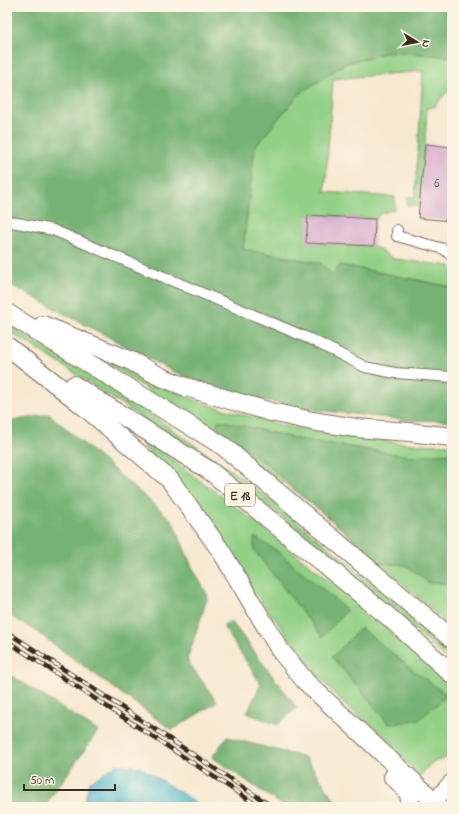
<svg xmlns="http://www.w3.org/2000/svg" width="459" height="814" viewBox="0 0 459 814" font-family="'Indie Flower',sans-serif">
<style>
.green{fill:#92d086;stroke:#667d52}
.forest{fill:#75b273;stroke:#586e48}
.water{fill:#52bad0;stroke:#467277}
.building{fill:#d8aecf}
.lines{fill:none;stroke-linecap:round;stroke-linejoin:round}
.street-casing{stroke:#7d6c5c;stroke-width:12}
.primary-casing{stroke:#7d6c5c;stroke-width:18}
.highway-casing{stroke:#7d6c5c;stroke-width:20}
.street{stroke:#fff;stroke-width:10}
.primary{stroke:#fff;stroke-width:16}
.highway{stroke:#fff;stroke-width:18}
.rail-casing{stroke:#3b2a1e;stroke-width:4.5}
.rail{stroke:#fcf5e5;stroke-width:3;stroke-dasharray:9;stroke-linecap:butt}
.labels{text-anchor:middle;stroke-width:3;stroke-linejoin:round;paint-order:stroke}
.number-label{font-size:12px;fill:#624b4a}
.shield{fill:#fcf5e5;stroke:#75675a;stroke-width:1}
.shield-label{font-size:13px;font-weight:bold;fill:#3b2a1e}
</style>
<rect width="100%" height="100%" fill="#fcf5e5"/>
<filter id="ink" filterUnits="userSpaceOnUse"><feTurbulence type="fractalNoise" baseFrequency=".025" numOctaves="2"/><feDisplacementMap in="SourceGraphic" scale="8" xChannelSelector="R" yChannelSelector="G"/><feConvolveMatrix kernelMatrix="1 2 1 2 8 2 1 2 1" color-interpolation-filters="sRGB"/></filter>
<filter id="wash" filterUnits="userSpaceOnUse"><feTurbulence type="fractalNoise" baseFrequency=".012" numOctaves="4" result="noise"/><feDisplacementMap in="SourceGraphic" scale="16" xChannelSelector="R" yChannelSelector="G"/><feGaussianBlur stdDeviation="0.9" result="paint"/><feColorMatrix in="noise" values="0 0 0 0 0 0 0 0 0 0 0 0 0 0 0 0 0 1.4 0 .05"/><feComposite in="paint" operator="in"/></filter>
<g filter="url(#wash)">
<rect width="100%" height="100%" fill="#f7e8d0"/>
<g class="green">
<polygon points="392,51 452,57 452,88 445,94 434,107 427,108 421,206 407,205 407,197 415,197 423,71 333,79 325,192 395,197 395,209 379,214 377,219 309,215 307,243 374,246 394,259 452,266 452,287 341,265 331,274 243,249 255,147 299,94 344,64"/>
<path d="M7,324l126,78 117,82 109,88 51,43 42,39v10c-66,-61 -134,-120 -206,-174 -33,-25 -67,-48 -102,-71 -45,-30 -90,-60 -137,-89z"/>
<polygon points="111,361 144,379 177,393 206,404 285,426 342,436 412,444 452,445 452,453 409,456 297,439 219,420 216,427 268,465 328,517 275,476 209,433 150,391 109,364"/>
<polygon points="142,439 146,440 249,517 353,599 452,687 452,756 431,763 420,776 340,700 315,672 142,444"/>
<polygon points="380,563 406,565 429,583 452,584 452,629"/>
</g>
<g class="forest">
<polygon points="7,7 452,7 452,57 392,51 344,64 299,94 255,147 243,249 321,263 331,274 341,265 452,287 452,421 405,420 308,409 223,392 172,371 7,283"/>
<polygon points="49,414 172,520 192,567 208,596 187,660 217,702 172,730 34,630 7,614 7,422"/>
<polygon points="219,420 297,439 409,456 452,453 452,584 429,583 406,565 380,563 268,465 216,427"/>
<polygon points="254,537 276,550 347,610 322,637 254,550"/>
<polygon points="231,621 297,708 277,725 247,713 261,684 223,626"/>
<polygon points="361,628 413,670 447,695 420,719 390,725 332,657"/>
<polygon points="7,673 98,731 44,807 7,807"/>
<polygon points="227,737 306,758 334,799 348,807 285,807 212,757"/>
</g>
<polygon class="water" points="117,764 140,767 203,807 83,807 89,783"/>
<g id="blocks">
<g class="building">
<polygon points="425,144 452,147 452,221 418,218"/>
<polygon points="308,215 375,219 374,246 306,243"/>
</g>
</g>
</g>
<g filter="url(#ink)">
<use href="#blocks" fill-opacity="0" stroke="#7d6c5c" stroke-width="1"/>
<g class="lines">
<defs>
<g id="street">
<polyline points="7,221 53,230 310,339 365,367 395,373 452,377"/>
<polyline points="397,230 397,236 444,249 452,256"/>
</g>
<polyline id="primary" points="440,807 434,801 452,782"/>
<g id="highway">
<polyline points="7,313 223,446 452,639"/>
<polyline points="43,325 129,360 161,377 186,387 271,412 312,421 356,428 409,432 452,437"/>
<polyline points="7,346 80,403 170,480 221,551 280,650 306,682 434,801"/>
<polyline points="74,385 210,471 390,618 452,674"/>
<polyline points="393,777 400,783 409,794 411,807"/>
</g>
</defs>
<use href="#street" class="street-casing"/>
<use href="#primary" class="primary-casing"/>
<use href="#highway" class="highway-casing"/>
<use href="#street" class="street"/>
<use href="#primary" class="primary"/>
<use href="#highway" class="highway"/>
<defs>
<g id="rail">
<polyline points="7,632 273,807"/>
<polyline points="7,641 260,807"/>
</g>
</defs>
<use href="#rail" class="rail-casing"/>
<use href="#rail" class="rail"/>
</g>
</g>
<g class="labels">
<g class="number-label">
<text x="437" y="187">6</text>
</g>
<rect class="shield" x="225" y="484" width="30" height="22" rx="3"/>
<g class="shield-label">
<text x="240" y="500">E 18</text>
</g>
</g>
<rect width="459" height="814" fill="none" stroke="#fcf5e5" stroke-width="24"/>
<g transform="translate(417 42) rotate(100)" stroke="#fcf5e5" stroke-width="3" paint-order="stroke">
<path d="M0-3L7 15L0 10L-7 15Z" fill="#3b2a1e"/>
<text y="-6" font-size="11" font-weight="bold" text-anchor="middle" fill="#3b2a1e">N</text>
</g>
<path d="M24 784v6h91v-6" fill="none" stroke="#3b2a1e" stroke-width="2"/>
<text x="30" y="784" font-size="12" fill="#3b2a1e" stroke="#fcf5e5" stroke-width="3" paint-order="stroke">50 m</text>
</svg>
